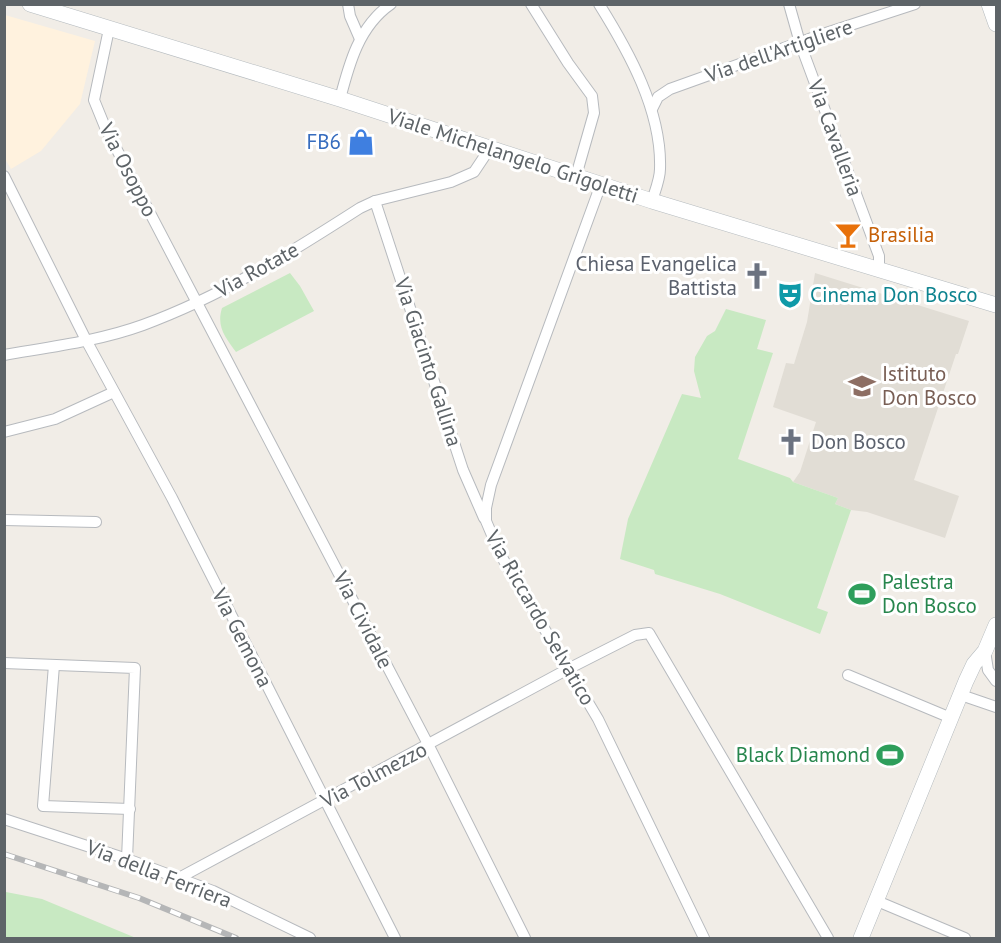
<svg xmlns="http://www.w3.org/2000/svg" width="1001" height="943" viewBox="0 0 1001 943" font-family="'PT Sans',sans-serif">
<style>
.commercial{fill:#fff2de}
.education{fill:#e1ddd5}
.green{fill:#c8e9c2}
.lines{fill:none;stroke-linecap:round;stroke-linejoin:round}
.street-casing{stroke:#b7babe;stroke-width:12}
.secondary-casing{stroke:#b5bbbf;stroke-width:16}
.street{stroke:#fff;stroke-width:10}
.secondary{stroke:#fff;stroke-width:15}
.rail-casing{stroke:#b5b6b7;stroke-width:6}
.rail{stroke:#fff;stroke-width:4;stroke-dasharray:11;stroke-linecap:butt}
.labels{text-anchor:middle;stroke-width:6;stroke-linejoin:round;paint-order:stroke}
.street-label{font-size:21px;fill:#5e6468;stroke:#fff}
.shop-label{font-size:21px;fill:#366cbe;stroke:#fff;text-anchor:end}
.food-label{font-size:21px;fill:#c56008;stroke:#fff;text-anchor:start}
.worship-label{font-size:21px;fill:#5b616d;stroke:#fff;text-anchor:end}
.culture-label{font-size:21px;fill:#0d838f;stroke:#fff;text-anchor:start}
.education-label{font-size:21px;fill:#785e54;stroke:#fff;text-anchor:start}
.leisure-label{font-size:21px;fill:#27864d;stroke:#fff;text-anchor:start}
</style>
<rect width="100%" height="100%" fill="#f1ede7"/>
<polygon class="commercial" points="5,15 95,41 80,104 41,151 11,169 4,157"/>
<polygon class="education" points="815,273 969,321 958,354 956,354 914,480 959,496 945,538 867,512 851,510 835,504 838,498 793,482 800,472 816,422 773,407 786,363 794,364 807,322"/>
<g class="green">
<path d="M290,273l10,13 14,25 -78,41c-10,-14 -20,-25 -14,-44z"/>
<polygon points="726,309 766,320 757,349 773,353 738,459 790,478 793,482 838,498 835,504 851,510 817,608 828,612 820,634 720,594 655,574 654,570 620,559 628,519 682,394 701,398 694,371 695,357 707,336 715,331"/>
<polygon points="6,892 42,899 136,938 5,938"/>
</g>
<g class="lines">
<defs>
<g id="street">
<polyline points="348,4 350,16 360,39"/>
<polyline points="531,4 568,63 592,96 594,113 576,176"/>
<path d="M599,4c30,48 63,107 61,165 0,10 -5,22 -8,32"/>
<polyline points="789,4 800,43 879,256 879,271"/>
<polyline points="109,29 94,100 105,127 429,746 525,938"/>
<path d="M340,99c9,-35 19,-73 51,-95"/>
<polyline points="652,109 658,97 670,89 826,33 915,4"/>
<polyline points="4,176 86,340 172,498 395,938"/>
<polyline points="601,184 491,485 486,508 486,521 500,554 598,719 704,938"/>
<polyline points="375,201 463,470 484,518"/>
<path d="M4,355c46,-8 95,-14 139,-30 79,-29 147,-72 217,-117l15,-7 76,-19 23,-10 16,-24"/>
<polyline points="4,432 55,419 114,392"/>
<polyline points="4,520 96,522"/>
<polyline points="985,651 988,670 996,681"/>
<polyline points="4,663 135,668 127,859"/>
<polyline points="54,665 43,806 130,809"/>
<polyline points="848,675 951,718"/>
<polyline points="961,695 996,707"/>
<polyline points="4,819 127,859 213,891 310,938"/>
<polyline points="179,878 568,669 635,635 649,633 828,938"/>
<polyline points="877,901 965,938"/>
</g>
<g id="secondary">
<polyline points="30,4 340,99 652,201 996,305"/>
<polyline points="989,4 996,24"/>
<polyline points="861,938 966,681 974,664 985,651 996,625"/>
</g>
</defs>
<use href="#street" class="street-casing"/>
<use href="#secondary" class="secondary-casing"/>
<use href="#street" class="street"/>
<use href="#secondary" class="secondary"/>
<defs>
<polyline id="rail" points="4,854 139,898 236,938"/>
</defs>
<use href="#rail" class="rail-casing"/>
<use href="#rail" class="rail"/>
</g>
<defs>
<symbol id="shop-bare" viewBox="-9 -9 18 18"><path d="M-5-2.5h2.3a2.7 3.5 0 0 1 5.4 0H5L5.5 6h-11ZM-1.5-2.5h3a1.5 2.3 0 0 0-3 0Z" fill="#3f7fe0" stroke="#fff" stroke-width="2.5" paint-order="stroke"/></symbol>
<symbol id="bar-bare" viewBox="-9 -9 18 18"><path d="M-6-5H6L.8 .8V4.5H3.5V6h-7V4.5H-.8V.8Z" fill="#e8710a" stroke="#fff" stroke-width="2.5" paint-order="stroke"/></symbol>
<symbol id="church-bare" viewBox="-9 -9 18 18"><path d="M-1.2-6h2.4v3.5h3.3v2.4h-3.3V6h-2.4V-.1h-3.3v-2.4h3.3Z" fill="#6b7280" stroke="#fff" stroke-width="2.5" paint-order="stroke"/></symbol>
<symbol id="theatre-bare" viewBox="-9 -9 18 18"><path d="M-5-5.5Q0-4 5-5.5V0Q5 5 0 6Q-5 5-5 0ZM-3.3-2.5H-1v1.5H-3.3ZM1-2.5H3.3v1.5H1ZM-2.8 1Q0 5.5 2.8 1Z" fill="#0f9aa8" stroke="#fff" stroke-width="2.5" paint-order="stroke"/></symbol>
<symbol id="school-bare" viewBox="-9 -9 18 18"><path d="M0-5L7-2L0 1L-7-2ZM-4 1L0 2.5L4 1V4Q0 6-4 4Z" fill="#8d6e63" stroke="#fff" stroke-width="2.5" paint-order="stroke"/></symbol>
<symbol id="stadium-bare" viewBox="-9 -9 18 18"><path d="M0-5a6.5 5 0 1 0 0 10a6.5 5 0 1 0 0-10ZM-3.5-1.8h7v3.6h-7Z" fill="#2e9e5b" stroke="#fff" stroke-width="2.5" paint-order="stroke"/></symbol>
</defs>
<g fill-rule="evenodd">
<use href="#shop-bare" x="342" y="123" width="38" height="38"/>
<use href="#bar-bare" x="829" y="216" width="38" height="38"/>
<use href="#church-bare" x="738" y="257" width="38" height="38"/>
<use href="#theatre-bare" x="771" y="276" width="38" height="38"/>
<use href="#school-bare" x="843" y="367" width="38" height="38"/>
<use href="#church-bare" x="772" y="423" width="38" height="38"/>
<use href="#stadium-bare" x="843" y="575" width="38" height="38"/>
<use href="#stadium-bare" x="871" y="736" width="38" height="38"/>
</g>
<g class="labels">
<g class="street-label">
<text transform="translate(779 51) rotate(-19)" y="7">Via dell'Artigliere</text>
<text transform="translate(835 138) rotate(70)" y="7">Via Cavalleria</text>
<text transform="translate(513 156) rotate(18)" y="7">Viale Michelangelo Grigoletti</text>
<text transform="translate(128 170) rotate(63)" y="7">Via Osoppo</text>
<text transform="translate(257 270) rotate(-29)" y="7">Via Rotate</text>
<text transform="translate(428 362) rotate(72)" y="7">Via Giacinto Gallina</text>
<text transform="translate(540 618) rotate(60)" y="7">Via Riccardo Selvatico</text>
<text transform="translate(363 620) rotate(63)" y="7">Via Cividale</text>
<text transform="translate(242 638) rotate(63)" y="7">Via Gemona</text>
<text transform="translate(374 775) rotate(-28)" y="7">Via Tolmezzo</text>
<text transform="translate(159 874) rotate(21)" y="7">Via della Ferriera</text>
</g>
<g class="shop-label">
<text x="341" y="149">FB6</text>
</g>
<g class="food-label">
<text x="868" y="242">Brasilia</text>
</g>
<g class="worship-label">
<text x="737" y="271">Chiesa Evangelica<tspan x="737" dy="24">Battista</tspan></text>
<text x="811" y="449" text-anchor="start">Don Bosco</text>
</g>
<g class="culture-label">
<text x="810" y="302">Cinema Don Bosco</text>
</g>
<g class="education-label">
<text x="882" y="381">Istituto<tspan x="882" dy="24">Don Bosco</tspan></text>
</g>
<g class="leisure-label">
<text x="882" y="589">Palestra<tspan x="882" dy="24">Don Bosco</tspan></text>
<text x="870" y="762" text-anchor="end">Black Diamond</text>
</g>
</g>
<rect width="1001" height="943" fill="none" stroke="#5e6468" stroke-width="12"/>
</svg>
